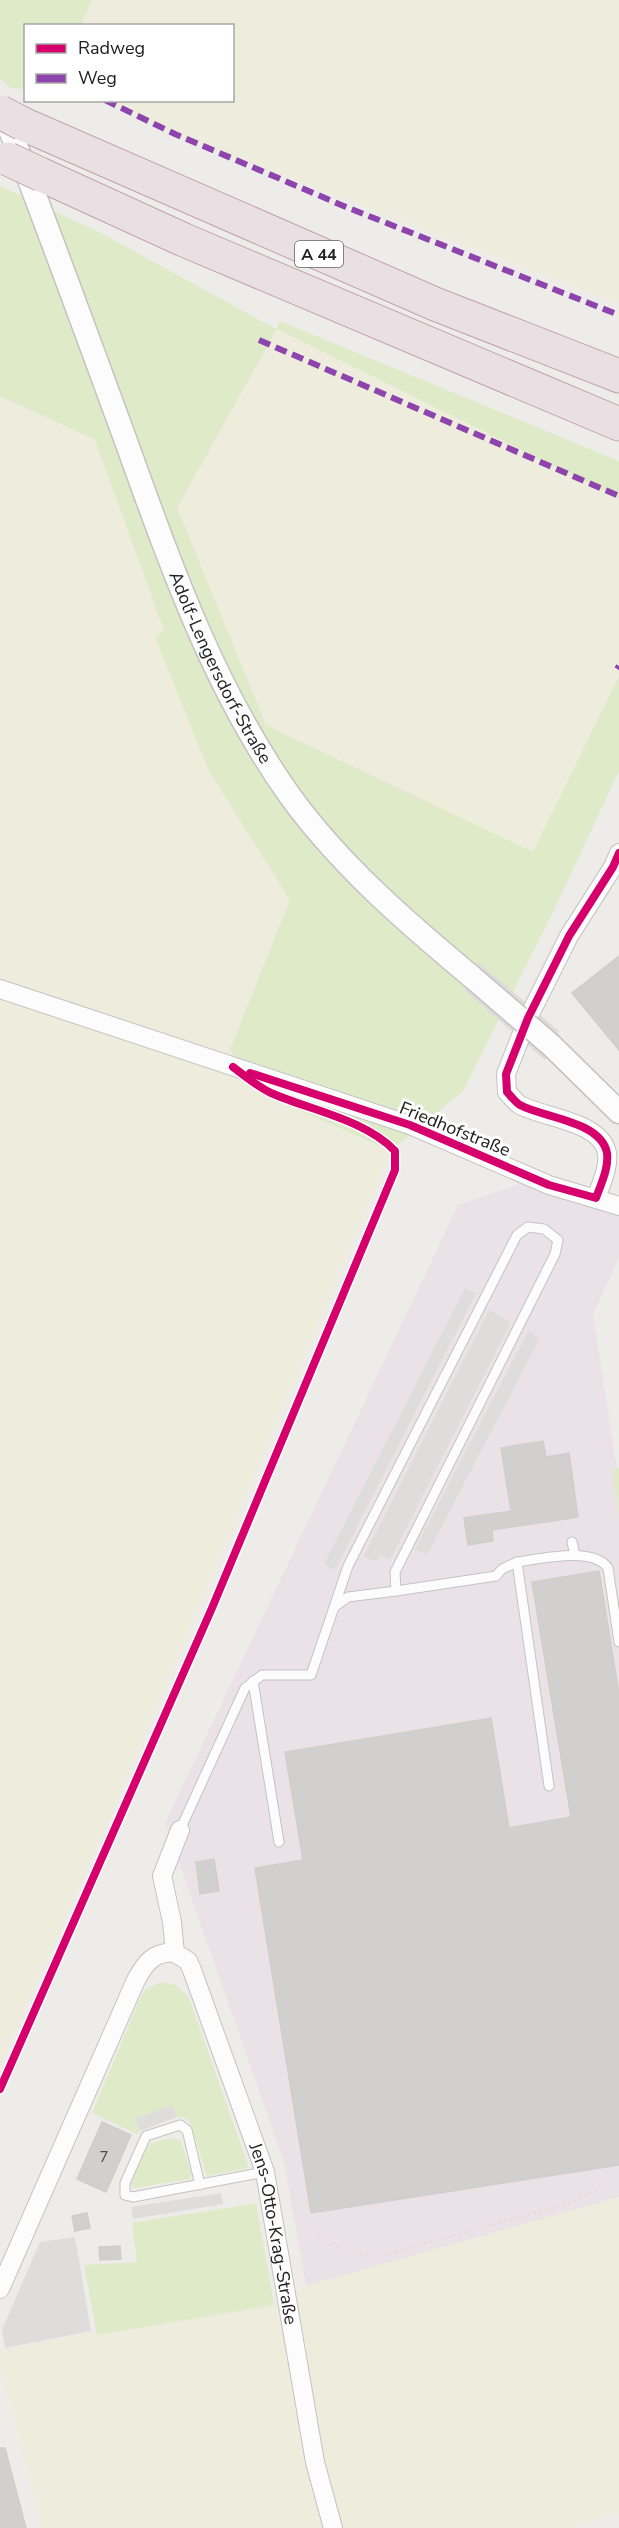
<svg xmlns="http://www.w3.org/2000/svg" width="619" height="2528" viewBox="0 0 619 2528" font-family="'Nunito Sans',sans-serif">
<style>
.industrial{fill:#ebe2e8}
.farmland{fill:#eeecdd}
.grass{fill:#dfeac9}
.parking{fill:#dedddc}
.pier{fill:#dddcdb}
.building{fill:#d2d0ce;stroke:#d1cdca;stroke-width:1.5}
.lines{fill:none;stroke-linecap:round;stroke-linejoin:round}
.service-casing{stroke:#c4c3c1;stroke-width:11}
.minor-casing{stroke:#c4c3c1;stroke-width:20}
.tertiary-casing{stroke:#c4c3c1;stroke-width:25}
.motorway-casing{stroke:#c2a1af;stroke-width:35}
.path{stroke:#ebdbdb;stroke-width:3;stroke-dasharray:3 3;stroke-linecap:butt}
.service{stroke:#fcfcfc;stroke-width:9}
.minor{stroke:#fcfcfc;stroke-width:18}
.tertiary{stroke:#fcfcfc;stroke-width:22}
.motorway{stroke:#eae0e3;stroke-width:33}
.tertiary-bridge-casing{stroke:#c4c3c1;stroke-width:25;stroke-linecap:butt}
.motorway-bridge-casing{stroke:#c2a1af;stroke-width:35;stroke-linecap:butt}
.tertiary-bridge{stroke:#fcfcfc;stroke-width:22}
.motorway-bridge{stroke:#eae0e3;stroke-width:33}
.quiet{stroke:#8e44ad;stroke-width:6;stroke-dasharray:12 6;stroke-linecap:butt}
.cycleway-casing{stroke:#fff;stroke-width:11}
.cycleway{stroke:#d6006c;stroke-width:8}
.labels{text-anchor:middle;stroke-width:6;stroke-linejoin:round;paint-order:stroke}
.number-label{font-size:15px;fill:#4c4c4c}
.shield{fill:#fff;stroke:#636363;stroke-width:1.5}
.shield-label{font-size:16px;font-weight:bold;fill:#202020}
.street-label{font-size:18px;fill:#202020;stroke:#fff}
</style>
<rect width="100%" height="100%" fill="#eeece9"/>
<polygon class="industrial" points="531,1180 619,1216 619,1257 593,1315 619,1481 619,2197 306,2286 284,2162 165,1823 458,1205"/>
<g class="farmland">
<polygon points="92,0 619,0 619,304 175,134 105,101 232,100 232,26 81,26"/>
<polygon points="277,329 619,498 619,676 534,852 266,725 177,509"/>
<polygon points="0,396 95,440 164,631 155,637 208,769 290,900 230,1050 268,1096 391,1151 111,1815 0,2066"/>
<polygon points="619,2197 619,2512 570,2528 42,2528 0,2366 0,2351 96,2331 97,2335 274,2305 306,2286"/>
</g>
<g class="grass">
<polygon points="0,0 92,0 81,25 26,26 25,89 11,88 0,79"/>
<polygon points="0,186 99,232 276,329 280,321 619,461 619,498 277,329 177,508 266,725 533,852 619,676 619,771 554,910 463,1091 391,1151 268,1096 230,1050 290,900 208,769 155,637 164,630 95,440 0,396"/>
<polygon points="619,1468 619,1515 612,1469"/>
<polygon points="160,1982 176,1985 189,1998 249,2168 207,2176 190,2122 185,2118 177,2117 172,2105 135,2119 140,2131 137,2134 92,2113 140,1999 145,1990"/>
<polygon points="171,2138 181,2141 191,2173 190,2179 133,2188 131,2184 147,2147 152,2143"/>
<polygon points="256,2203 274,2305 97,2335 84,2265 137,2262 132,2223"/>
</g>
<g class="parking">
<polygon points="465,1288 476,1293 335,1570 324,1564"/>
<polygon points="489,1310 511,1322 390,1560 380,1555 376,1562 364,1556"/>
<polygon points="528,1331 540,1338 427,1555 415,1549"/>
<polygon points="172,2105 177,2117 140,2131 135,2119"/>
<polygon points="221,2193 223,2204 133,2219 131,2207"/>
<polygon points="75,2237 91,2331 5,2348 2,2330 40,2242"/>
</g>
<polygon class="pier" points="478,962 559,1031 545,1060 465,991"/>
<g class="building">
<polygon points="619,956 619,1050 572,993"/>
<polygon points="543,1441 546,1457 569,1453 578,1517 492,1530 493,1541 468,1545 464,1518 511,1511 501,1448"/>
<polygon points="599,1571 619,1694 619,2165 311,2213 255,1868 303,1860 285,1752 491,1718 509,1828 571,1817 532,1582"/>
<polygon points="214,1859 219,1891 200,1894 196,1862"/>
<polygon points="102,2122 131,2135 106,2192 77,2179"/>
<polygon points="87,2213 90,2228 75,2231 72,2216"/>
<polygon points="120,2246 121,2259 100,2260 99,2247"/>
<polygon points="0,2448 5,2448 26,2528 0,2528"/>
</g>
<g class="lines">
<defs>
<g id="service">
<polyline points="572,1542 575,1555"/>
<path d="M517,1562c23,-3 76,-16 91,6l11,74"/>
<polyline points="396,1591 496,1576 502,1569 517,1562 549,1786"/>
<polyline points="253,1681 279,1842"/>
<polyline points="180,1830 245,1688 262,1675 311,1675 348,1566 517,1235 528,1227 544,1229 558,1240 555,1254 395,1572 396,1591 348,1597 334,1607"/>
<polyline points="200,2185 187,2130 180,2125 146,2136 125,2183 125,2195 133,2197 265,2172"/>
</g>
<g id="minor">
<polyline points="0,989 410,1125 549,1185 619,1206"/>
<path d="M596,1198c5,-14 13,-30 11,-45 -6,-32 -63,-35 -87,-48 -5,-3 -9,-9 -13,-13l-1,-18 22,-56 41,-82 44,-69 6,-14"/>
<path id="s1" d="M175,1953l13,8 4,9 73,202 50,290 18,66"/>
<path d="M0,2289l136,-309c9,-17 18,-29 39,-27l-3,-31 -10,-46 18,-46"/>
</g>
<g id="tertiary">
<path id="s2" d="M2,109c43,111 84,223 125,335 44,122 87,245 163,352 50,69 116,126 182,181"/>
<polyline points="552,1046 619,1112"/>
</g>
<g id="motorway">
<polyline points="23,124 435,304 619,376"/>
<polyline points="42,175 184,240 619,424"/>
</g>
</defs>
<use href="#service" class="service-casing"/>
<use href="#minor" class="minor-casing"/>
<use href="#tertiary" class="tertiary-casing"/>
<use href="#motorway" class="motorway-casing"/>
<polyline class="path" points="311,2231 347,2251 377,2257 576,2201 599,2188 602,2175"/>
<use href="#service" class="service"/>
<use href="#minor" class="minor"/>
<use href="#tertiary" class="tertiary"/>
<use href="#motorway" class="motorway"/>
<defs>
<polyline id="tertiary-bridge" points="472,977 552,1046"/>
<g id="motorway-bridge">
<polyline points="0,112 23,124"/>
<polyline points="8,159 42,175"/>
</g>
</defs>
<use href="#tertiary-bridge" class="tertiary-bridge-casing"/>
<use href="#motorway-bridge" class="motorway-bridge-casing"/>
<use href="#tertiary-bridge" class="tertiary-bridge"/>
<use href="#motorway-bridge" class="motorway-bridge"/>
<g class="quiet">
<polyline points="105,100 175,134 346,207 619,315"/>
<polyline points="259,340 619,496"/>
<polyline points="617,669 619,666"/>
</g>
<defs>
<g id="cycleway">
<path d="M250,1073l160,52 139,60 47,13c5,-14 13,-30 11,-45 -6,-32 -63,-35 -87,-48 -5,-3 -9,-9 -13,-13l-1,-18 22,-56 41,-82 44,-69 6,-14"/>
<path d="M0,2089l212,-481 183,-438v-19c-29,-31 -85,-41 -124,-58 -13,-6 -26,-17 -38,-26"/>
</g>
</defs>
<use href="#cycleway" class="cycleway-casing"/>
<use href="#cycleway" class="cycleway"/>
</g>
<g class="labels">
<g class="number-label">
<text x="104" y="2162">7</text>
</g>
<rect class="shield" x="295" y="241" width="48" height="26" rx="4.5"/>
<g class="shield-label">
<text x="319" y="260">A 44</text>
</g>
<g class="street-label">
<text dy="6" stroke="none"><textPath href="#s2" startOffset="600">Adolf-Lengersdorf-Straße</textPath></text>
<text transform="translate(455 1129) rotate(22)" y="6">Friedhofstraße</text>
<text dy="6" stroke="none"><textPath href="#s1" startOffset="302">Jens-Otto-Krag-Straße</textPath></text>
</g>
</g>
<rect x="24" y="24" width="210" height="78" fill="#ffffff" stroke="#a6a6a6" stroke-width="1.5"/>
<rect x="36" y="44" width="30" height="9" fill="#d6006c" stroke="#a6a6a6" stroke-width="1.5"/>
<text x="78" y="54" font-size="18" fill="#202020">Radweg</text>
<rect x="36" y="74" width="30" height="9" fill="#8e44ad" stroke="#a6a6a6" stroke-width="1.5"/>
<text x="78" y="84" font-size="18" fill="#202020">Weg</text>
</svg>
